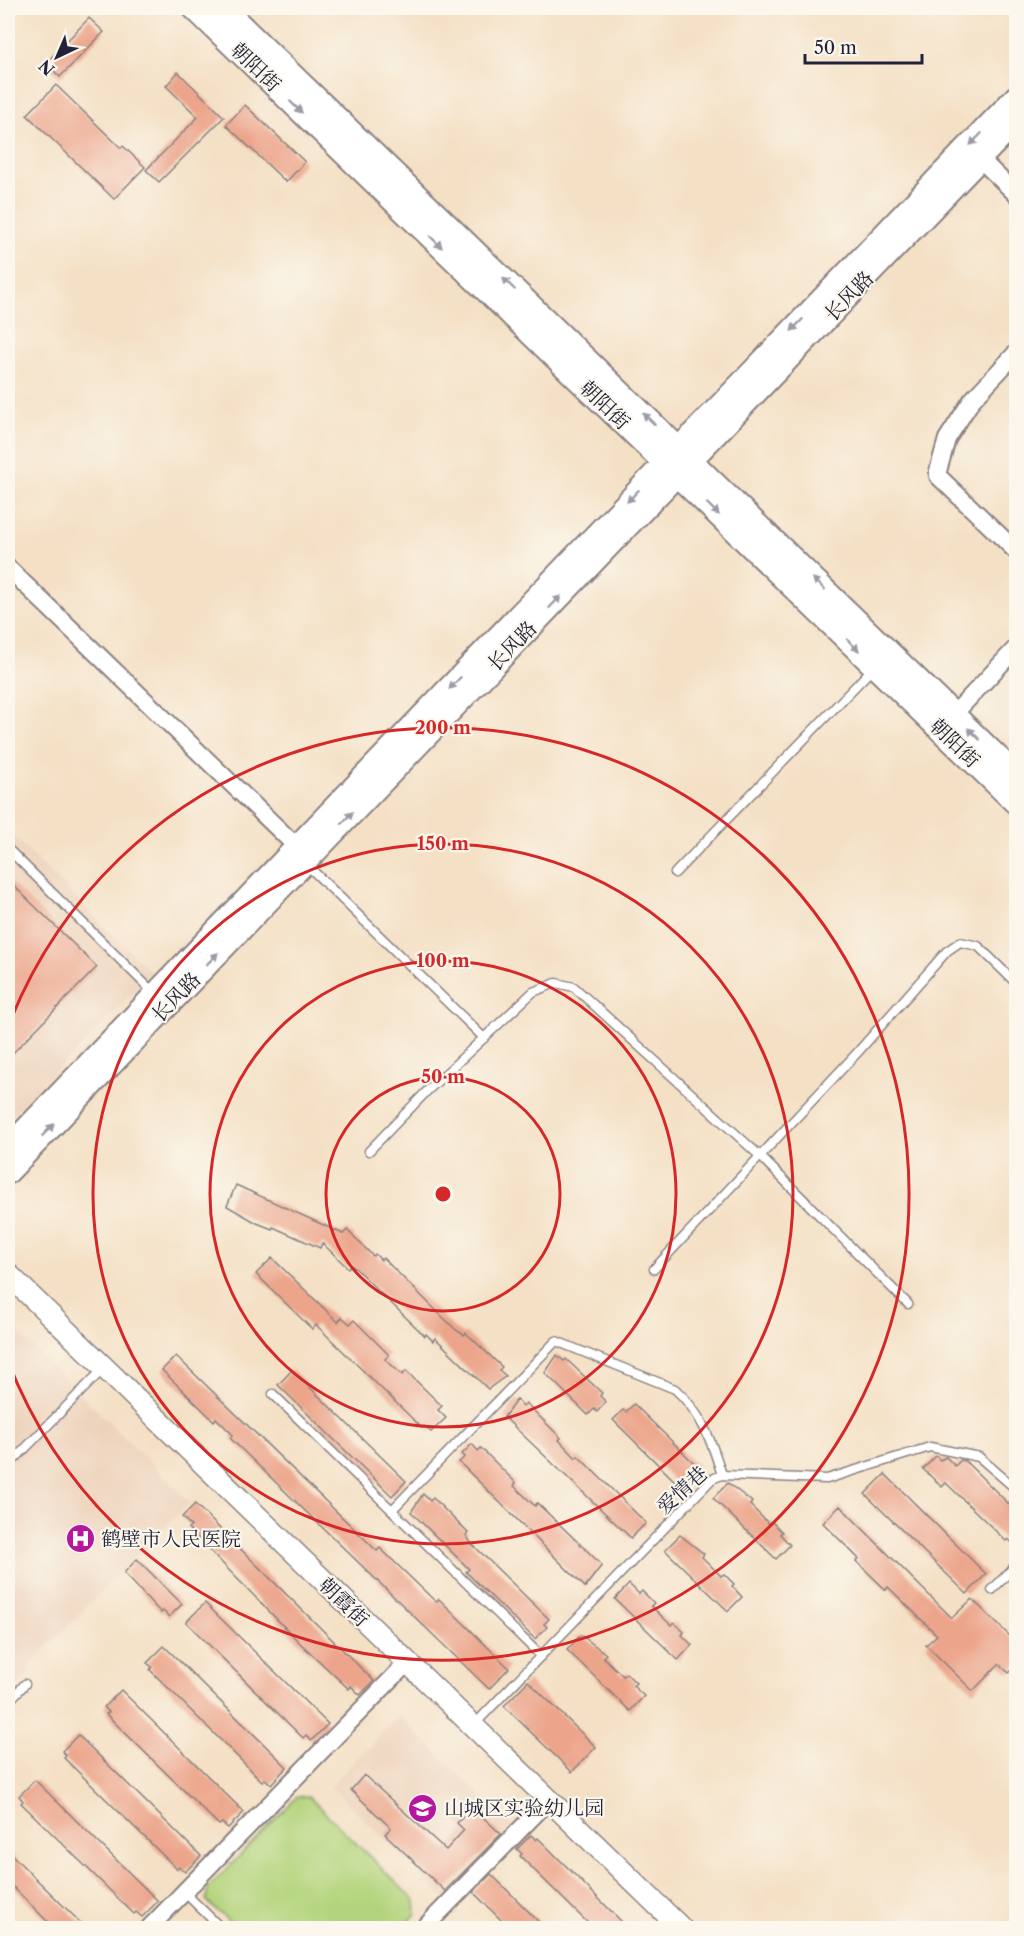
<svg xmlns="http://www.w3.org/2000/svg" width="1024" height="1936" viewBox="0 0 1024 1936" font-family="'Libre Caslon Text','Noto Serif SC',serif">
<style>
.built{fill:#edd1ba}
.green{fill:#b3d47c;stroke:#6a7b5c;stroke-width:1.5}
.building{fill:#eca58b}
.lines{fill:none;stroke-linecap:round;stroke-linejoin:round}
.service-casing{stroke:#8b8180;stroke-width:11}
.minor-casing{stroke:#8b8180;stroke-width:20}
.tertiary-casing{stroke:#8b8180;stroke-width:24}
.secondary-casing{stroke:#8b8180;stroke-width:26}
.service{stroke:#fff;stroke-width:8}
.minor{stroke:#fff;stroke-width:16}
.tertiary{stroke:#fff;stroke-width:21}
.secondary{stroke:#fff;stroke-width:22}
.oneway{fill:#9c9ca7}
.ring{fill:none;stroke:#d62828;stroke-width:3}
.labels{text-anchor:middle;stroke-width:4.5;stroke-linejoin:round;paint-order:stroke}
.street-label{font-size:20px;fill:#22223b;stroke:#fbf7ec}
.poi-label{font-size:20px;fill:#22223b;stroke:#fbf7ec;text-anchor:start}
.centre{fill:#d62828;stroke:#fbf7ec;stroke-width:3}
.ring-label{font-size:18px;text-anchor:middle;font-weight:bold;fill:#d62828;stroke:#fbf7ec;stroke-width:4.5;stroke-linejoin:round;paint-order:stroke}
</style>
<rect width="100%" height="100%" fill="#fbf7ec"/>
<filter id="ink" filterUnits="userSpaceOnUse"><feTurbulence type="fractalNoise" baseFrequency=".0167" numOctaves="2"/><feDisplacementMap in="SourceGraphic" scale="12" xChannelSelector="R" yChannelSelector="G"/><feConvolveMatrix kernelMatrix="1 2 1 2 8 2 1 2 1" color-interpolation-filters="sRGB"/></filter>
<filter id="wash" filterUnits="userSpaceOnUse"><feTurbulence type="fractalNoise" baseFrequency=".008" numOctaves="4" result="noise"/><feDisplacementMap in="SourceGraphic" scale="24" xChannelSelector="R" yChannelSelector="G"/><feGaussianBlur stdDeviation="1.35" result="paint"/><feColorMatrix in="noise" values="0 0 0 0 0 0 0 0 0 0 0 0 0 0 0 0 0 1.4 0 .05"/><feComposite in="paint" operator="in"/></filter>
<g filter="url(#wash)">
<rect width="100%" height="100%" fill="#f4e0c5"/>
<g class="built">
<polygon points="8,831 152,973 8,1121"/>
<polygon points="8,1323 190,1502 28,1666 32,1671 8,1695"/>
<polygon points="399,1716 516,1830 447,1901 330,1786"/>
</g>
<polygon class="green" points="308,1796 415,1901 416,1914 402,1928 236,1928 206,1900 208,1888 297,1797"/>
<g id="blocks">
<g class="building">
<polygon points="89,18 104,32 60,77 46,63"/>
<polygon points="178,72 224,117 159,182 146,170 198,117 166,86"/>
<polygon points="56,85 121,148 123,146 145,167 114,199 27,115"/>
<polygon points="245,105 305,162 286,182 226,125"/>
<polygon points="8,880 97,967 8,1058"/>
<polygon points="236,1185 343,1234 347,1230 373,1256 375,1254 381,1260 383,1258 456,1330 464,1335 466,1333 502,1367 499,1370 506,1376 488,1389 435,1338 433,1341 426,1334 425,1336 356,1269 351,1265 348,1268 322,1243 320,1248 273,1227 272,1229 257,1223 227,1206"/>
<polygon points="272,1258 338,1322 342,1317 350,1324 354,1320 389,1355 385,1359 402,1375 406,1371 442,1406 438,1410 446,1418 431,1432 424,1426 422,1428 316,1325 312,1329 256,1274"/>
<polygon points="557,1355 564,1361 566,1359 602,1393 600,1396 606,1402 597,1412 594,1409 588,1415 545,1373"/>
<polygon points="176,1356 377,1551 380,1548 436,1602 439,1599 509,1668 489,1689 230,1438 233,1435 216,1418 214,1421 162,1370"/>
<polygon points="292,1370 406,1481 392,1496 278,1385"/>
<polygon points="517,1399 523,1406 526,1403 561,1438 559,1440 576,1458 578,1456 646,1523 631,1538 504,1417"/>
<polygon points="634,1404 698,1467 682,1488 613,1420 623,1410 626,1412"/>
<polygon points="472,1444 478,1451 481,1448 516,1483 514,1486 535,1506 537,1503 602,1565 585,1587 459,1462 465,1457 462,1454"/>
<polygon points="936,1456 940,1460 946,1457 955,1466 961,1460 965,1461 1017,1512 1017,1547 1008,1539 1006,1541 946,1483 942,1487 923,1469"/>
<polygon points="885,1474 986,1574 967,1594 865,1494"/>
<polygon points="728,1483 752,1502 750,1505 769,1524 772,1522 782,1532 780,1534 790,1545 776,1559 713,1498"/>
<polygon points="423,1494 430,1501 433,1498 468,1533 466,1535 471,1543 549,1619 544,1624 547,1627 535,1639 466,1572 469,1569 411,1512"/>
<polygon points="195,1504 374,1681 360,1695 351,1686 349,1689 300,1643 188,1528 191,1526 182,1517"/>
<polygon points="840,1506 952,1618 972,1599 1017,1643 1017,1665 1009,1673 999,1664 973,1691 926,1645 937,1635 888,1587 886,1590 856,1561 859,1559 823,1523"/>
<polygon points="680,1535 704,1554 702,1557 721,1576 724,1574 734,1584 732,1586 742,1597 728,1611 665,1550"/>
<polygon points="137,1559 182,1604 169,1617 163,1611 161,1613 124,1573"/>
<polygon points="629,1584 639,1594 642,1591 654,1603 651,1606 671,1625 674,1622 684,1632 682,1635 692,1645 678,1660 615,1599"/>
<polygon points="205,1603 328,1724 311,1741 306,1735 303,1738 186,1622"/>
<polygon points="581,1635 606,1654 603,1657 623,1676 626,1673 636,1683 633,1686 644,1696 630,1711 567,1650"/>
<polygon points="164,1646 287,1767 271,1784 265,1779 262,1781 150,1670 152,1667 147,1663"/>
<polygon points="528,1681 596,1747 572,1772 504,1706"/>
<polygon points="121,1690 244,1812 228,1828 222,1823 219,1825 106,1714 109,1712 104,1707"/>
<polygon points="78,1735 201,1856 185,1872 179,1867 177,1869 64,1758 66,1756 62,1751"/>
<polygon points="364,1775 446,1850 464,1830 457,1823 472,1807 501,1834 445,1891 385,1834 391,1828 351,1790"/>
<polygon points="35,1780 158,1901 142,1917 136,1912 134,1914 21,1803 23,1801 19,1796"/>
<polygon points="531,1835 536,1840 538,1838 629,1929 594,1929 520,1856 522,1854 517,1849"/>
<polygon points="8,1851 33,1876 87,1929 55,1929 8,1882"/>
<polygon points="491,1874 546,1929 510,1929 473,1892"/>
</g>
</g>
</g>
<g filter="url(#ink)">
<use href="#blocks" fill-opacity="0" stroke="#8b8180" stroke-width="1.5"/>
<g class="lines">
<defs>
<g id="service">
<polyline points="8,849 155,994"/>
<polyline points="306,864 484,1038"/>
<polyline points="675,873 873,668"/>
<polyline points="369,1151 427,1091 533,992 556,983 574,987 760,1156 908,1304"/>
<polyline points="654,1269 857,1053 947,951 960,942 978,946 1016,983"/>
<polyline points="273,1394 541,1656"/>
<polyline points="8,1466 104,1368"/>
<path d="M392,1510l164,-169 119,48c26,23 37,53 47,86"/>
<polyline points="992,1590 1016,1565"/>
<polyline points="8,1702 25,1684"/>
<polyline points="473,1726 712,1479 722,1475 827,1479 930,1447 979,1457 1016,1489"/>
<polyline points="184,1892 221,1928"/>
</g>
<g id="minor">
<polyline points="980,159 1016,194"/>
<polyline points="1016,353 972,400 947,439 938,471 938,476 1016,551"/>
<polyline points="8,568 297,847"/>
<polyline points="954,714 1016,648"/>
<polyline points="149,1928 407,1663"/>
<polyline points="424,1928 549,1800"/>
</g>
<polyline id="tertiary" points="8,1274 681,1928"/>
<g id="secondary">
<polyline points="194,8 1016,803"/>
<polyline points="223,8 1016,775"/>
<polyline points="8,1148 1016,97"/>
<polyline points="8,1172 1016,121"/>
</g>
</defs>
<use href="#service" class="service-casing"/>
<use href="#minor" class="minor-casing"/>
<use href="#tertiary" class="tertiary-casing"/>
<use href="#secondary" class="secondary-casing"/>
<use href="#service" class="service"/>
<use href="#minor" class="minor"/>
<use href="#tertiary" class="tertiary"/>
<use href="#secondary" class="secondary"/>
</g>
<defs><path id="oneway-solid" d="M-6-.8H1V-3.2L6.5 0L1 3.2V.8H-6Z" transform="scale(1.5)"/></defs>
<g class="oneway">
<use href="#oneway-solid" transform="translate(296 107) rotate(44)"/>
<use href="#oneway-solid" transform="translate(976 139) rotate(134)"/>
<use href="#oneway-solid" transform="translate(436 242) rotate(44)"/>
<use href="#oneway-solid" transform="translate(509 284) rotate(-136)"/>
<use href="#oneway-solid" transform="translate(797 325) rotate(134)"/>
<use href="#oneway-solid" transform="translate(649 419) rotate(-136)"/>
<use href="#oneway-solid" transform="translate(633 496) rotate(134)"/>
<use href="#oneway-solid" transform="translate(713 509) rotate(44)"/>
<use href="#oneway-solid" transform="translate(819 584) rotate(-136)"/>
<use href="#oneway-solid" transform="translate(555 602) rotate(-46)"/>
<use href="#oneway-solid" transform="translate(853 645) rotate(44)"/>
<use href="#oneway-solid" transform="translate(455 683) rotate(134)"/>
<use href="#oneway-solid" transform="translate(974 734) rotate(-136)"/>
<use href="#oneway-solid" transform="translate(347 818) rotate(-46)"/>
<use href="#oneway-solid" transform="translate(212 959) rotate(-46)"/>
<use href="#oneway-solid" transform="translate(48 1130) rotate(-46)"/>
</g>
</g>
<g class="ring">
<circle cx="443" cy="1194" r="117"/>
<circle cx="443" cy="1194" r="233"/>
<circle cx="443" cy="1194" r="350"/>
<path d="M8 1027A466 466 0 1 1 8 1361"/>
</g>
<defs>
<symbol id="hospital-disc" viewBox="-11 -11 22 22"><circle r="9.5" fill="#b5179e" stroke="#fbf7ec"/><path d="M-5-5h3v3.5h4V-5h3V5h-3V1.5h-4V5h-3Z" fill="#fff"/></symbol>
<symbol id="school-disc" viewBox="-11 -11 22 22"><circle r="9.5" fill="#b5179e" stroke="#fbf7ec"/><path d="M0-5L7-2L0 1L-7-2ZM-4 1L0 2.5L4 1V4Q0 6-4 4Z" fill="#fff"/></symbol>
</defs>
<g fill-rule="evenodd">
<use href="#hospital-disc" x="64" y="1522" width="33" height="33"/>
<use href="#school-disc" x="406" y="1792" width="33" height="33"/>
</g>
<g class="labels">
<g class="street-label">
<text transform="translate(256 67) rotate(44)" y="7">朝阳街</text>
<text transform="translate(849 296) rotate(-46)" y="7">长风路</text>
<text transform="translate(605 405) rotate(44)" y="7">朝阳街</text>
<text transform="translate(512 646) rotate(-46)" y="7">长风路</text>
<text transform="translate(955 743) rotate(44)" y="7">朝阳街</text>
<text transform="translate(176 997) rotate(-46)" y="7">长风路</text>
<text transform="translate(682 1490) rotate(-42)" y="7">爱情巷</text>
<text transform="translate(344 1602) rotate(44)" y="7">朝霞街</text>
</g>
<g class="poi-label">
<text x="101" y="1546">鹤壁市人民医院</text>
<text x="444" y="1815">山城区实验幼儿园</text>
</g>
</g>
<circle cx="443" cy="1194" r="9" class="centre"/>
<g class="ring-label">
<text x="443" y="734">200 m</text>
<text x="443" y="850">150 m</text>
<text x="443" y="967">100 m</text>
<text x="443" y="1083">50 m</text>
</g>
<rect width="1024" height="1936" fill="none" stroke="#fbf7ec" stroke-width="30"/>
<g transform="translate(57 57) rotate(224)" stroke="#fbf7ec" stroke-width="4.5" paint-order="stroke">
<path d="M0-4.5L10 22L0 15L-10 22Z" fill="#22223b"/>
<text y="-9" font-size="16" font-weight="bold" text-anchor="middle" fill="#22223b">N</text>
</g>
<path d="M805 54v9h117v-9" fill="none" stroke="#22223b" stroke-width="3"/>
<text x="814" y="54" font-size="18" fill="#22223b" stroke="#fbf7ec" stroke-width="4.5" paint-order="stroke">50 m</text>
</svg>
